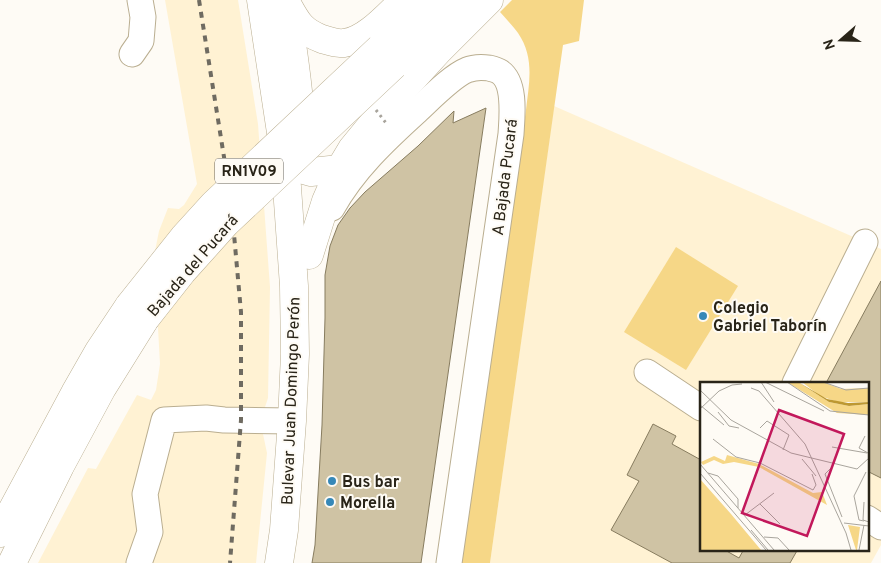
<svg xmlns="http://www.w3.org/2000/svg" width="881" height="563" viewBox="0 0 881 563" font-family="Overpass,sans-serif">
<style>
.built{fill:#fff2d3;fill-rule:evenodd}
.green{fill:#f6d787}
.building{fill:#cfc3a4;stroke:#877c5f}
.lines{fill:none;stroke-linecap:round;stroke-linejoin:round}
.minor-casing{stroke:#baae90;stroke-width:27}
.major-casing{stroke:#baae90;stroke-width:29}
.minor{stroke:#fff;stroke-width:25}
.major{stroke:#fff;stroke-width:28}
.rail{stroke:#6f6b61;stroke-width:4;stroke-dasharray:6 6;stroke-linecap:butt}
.major-bridge-casing{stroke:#baae90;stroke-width:29;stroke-linecap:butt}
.path-bridge{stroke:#a8a49c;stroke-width:3;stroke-dasharray:2.5 4;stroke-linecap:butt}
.major-bridge{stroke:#fff;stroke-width:28}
.poi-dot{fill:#3688b8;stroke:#fefbf5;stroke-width:2}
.labels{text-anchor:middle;stroke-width:4;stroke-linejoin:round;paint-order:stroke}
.shield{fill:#fefbf5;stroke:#69645a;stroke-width:1}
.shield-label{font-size:15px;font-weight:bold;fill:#292418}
.street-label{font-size:16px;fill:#292418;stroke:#fefbf5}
.poi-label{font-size:16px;font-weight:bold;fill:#292418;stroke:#fefbf5;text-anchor:start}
.inset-road{fill:none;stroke:#a9a59d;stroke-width:1}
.view{fill:#c2185b;fill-opacity:0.15;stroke:#c2185b;stroke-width:2.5}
.inset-edge{fill:none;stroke:#292418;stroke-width:2.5}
</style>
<rect width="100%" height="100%" fill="#fefbf5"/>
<g class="built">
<polygon points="165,0 238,0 258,124 270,287 268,398 264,410 263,434 267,453 256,563 38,563 88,468 96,469 137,395 151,400 156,390 160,364 154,256 159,231 168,208 179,209 184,205 197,184"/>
<path d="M554,106l327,143v296l-10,18h-381zM701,383h166v166h-166z"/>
</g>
<g class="green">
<path d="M512,0h72l-5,41 -16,4 -73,518h-29l4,-37 61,-416c3,-27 9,-52 -8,-77 -5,-7 -12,-14 -18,-21z"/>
<polygon points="676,247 738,286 686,370 624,332"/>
</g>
<g class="building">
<polygon points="486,108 421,563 312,563 315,545 322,425 325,318 325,275 330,246 338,225 350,208 365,192 418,146 454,111 453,123"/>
<polygon points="881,281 881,478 867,471 867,383 826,383"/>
<polygon points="653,424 676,436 672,444 701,460 701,549 723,549 739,558 744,549 798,549 790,563 672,563 611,530 639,481 627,475"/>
</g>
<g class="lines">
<defs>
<g id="minor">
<polyline points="132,54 141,41 143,17 140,0"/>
<path d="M332,208c21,-38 53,-68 85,-97 13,-12 35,-35 50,-41 7,-3 15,-3 22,-2 4,1 8,2 11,4 16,11 12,45 11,62l-62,429"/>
<polyline points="647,372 701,408"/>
<polyline points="795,383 865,242"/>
<polyline points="867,518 881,527"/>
<polyline points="139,563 150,532 145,494 164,420 206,418 224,420 292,421"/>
</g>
<g id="major">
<polyline points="261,0 285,159 294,286 295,354 292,421 284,530 279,563"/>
<path d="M285,0c8,47 15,94 17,142"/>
<path d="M287,4c10,18 14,27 35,35 7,2 14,5 22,4 22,-2 45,-29 60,-43"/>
<polyline points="395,33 430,0"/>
<polyline points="394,65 463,0"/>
<polyline points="285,159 304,170 311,172 340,169"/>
<polyline points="309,255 326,201 340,169 352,149 384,110 439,50 489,0"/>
<polyline points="0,533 75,393 99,351 129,306"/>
<polyline points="12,563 60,466 102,388 145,319"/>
</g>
</defs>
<use href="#minor" class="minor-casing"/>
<use href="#major" class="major-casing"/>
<use href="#minor" class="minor"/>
<use href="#major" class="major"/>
<polyline class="rail" points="199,0 231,201 241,312 241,420 230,563"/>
<defs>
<g id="major-bridge">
<polyline points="129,306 184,237 214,204 380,48"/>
<polyline points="145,319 182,272 226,223 394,65"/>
</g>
</defs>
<use href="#major-bridge" class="major-bridge-casing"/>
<polyline class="path-bridge" points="376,110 386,123"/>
<use href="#major-bridge" class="major-bridge"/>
</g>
<g class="poi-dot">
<circle cx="703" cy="316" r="5"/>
<circle cx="332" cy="481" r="5"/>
<circle cx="330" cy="502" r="5"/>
</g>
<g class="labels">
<rect class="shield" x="215" y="158.5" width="68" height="25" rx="4"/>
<g class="shield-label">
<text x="249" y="176">RN1V09</text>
</g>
<g class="street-label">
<text transform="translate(504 177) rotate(-83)" y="6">A Bajada Pucará</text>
<text transform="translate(192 265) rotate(-49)" y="6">Bajada del Pucará</text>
<text transform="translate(290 401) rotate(-88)" y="6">Bulevar Juan Domingo Perón</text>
</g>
<g class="poi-label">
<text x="713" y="313">Colegio<tspan x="713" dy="18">Gabriel Taborín</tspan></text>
<text x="342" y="487">Bus bar</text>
<text x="340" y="508">Morella</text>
</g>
</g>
<g transform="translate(700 382)">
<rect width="169" height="169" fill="#fefbf5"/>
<path d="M87,0h11l31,20 20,4 20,-2v11l-32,-2zM102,0h21l18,7 28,-1v14h-31l-18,-6zM27,73l32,9 54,29 9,-1 5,13 -68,-38 -25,-5 -11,2 -9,-4 -11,5 -2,-3 13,-6 11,5zM0,97l31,35 30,36h-61zM148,143l12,2 -3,23h-1z" fill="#f6d787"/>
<path d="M98,0l29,17 21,4 21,-1v2l-20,2 -20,-4z" fill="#bd9832"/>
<path class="inset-road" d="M61,0l13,20M65,0l59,29M87,0l43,29 39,4M123,0l23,8 23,-2M51,6l8,3 46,53 41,89 5,17M0,8l31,30 60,33 66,16 12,-11M0,23l24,20M0,27l19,-18 13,-6 10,-1M18,30l11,14 10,2M60,46l7,-7 22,14 -6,15M165,54l-6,12 9,5M13,57l23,18 24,6 53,27 3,-5 -4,-11M132,65l35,6M102,77l14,17M0,82l74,86M132,85l-7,7 17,43M0,91l66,77M8,91l10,3 20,23v9M164,120l-1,18 6,2M60,122l20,20M45,133l29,-22M164,139l-5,-1 -5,-24 12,-24M144,141l25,3M51,148l17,20M64,155l14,1 11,12M159,168l5,-25"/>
<path class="view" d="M79,28l65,24 -37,102 -65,-23z"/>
<rect width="169" height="169" class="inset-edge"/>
</g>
<g transform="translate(841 40) rotate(250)" stroke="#fefbf5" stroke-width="4" paint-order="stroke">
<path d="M0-4L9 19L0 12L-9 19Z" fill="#292418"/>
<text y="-8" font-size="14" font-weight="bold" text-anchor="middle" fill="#292418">N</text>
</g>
</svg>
